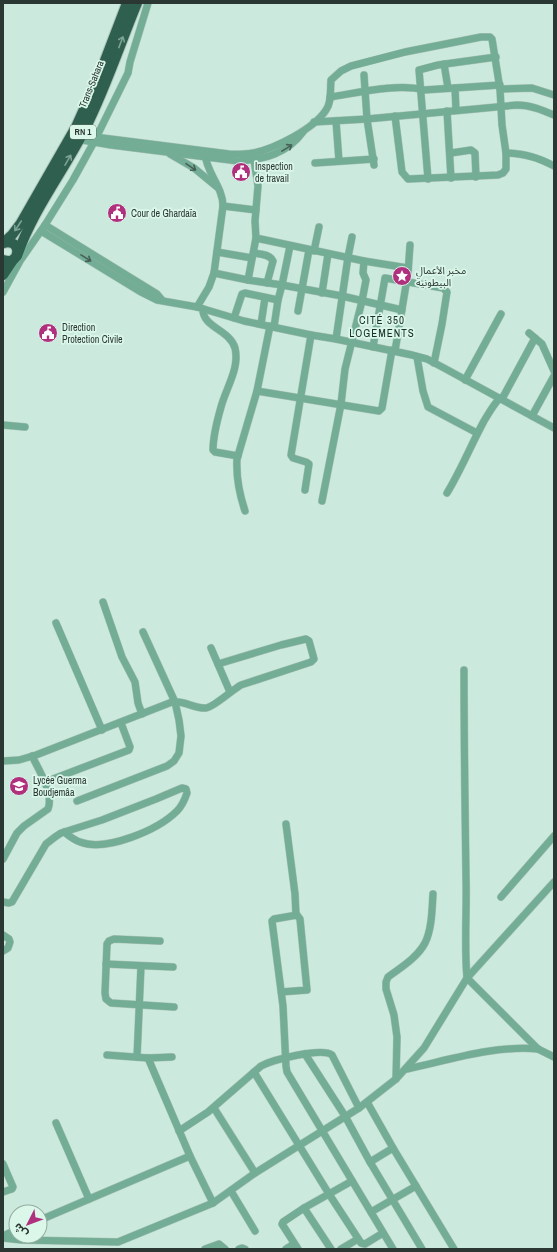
<svg xmlns="http://www.w3.org/2000/svg" width="557" height="1252" viewBox="0 0 557 1252" font-family="'Archivo Narrow','Noto Sans Arabic',sans-serif">
<style>
.lines{fill:none;stroke-linecap:round;stroke-linejoin:round}
.minor-casing{stroke:#acc5bb;stroke-width:8}
.highway-casing{stroke:#acc5bb;stroke-width:12}
.minor{stroke:#74ad96;stroke-width:7}
.highway{stroke:#2f5f4e;stroke-width:10}
.oneway{stroke:#7ca394}
.oneway2{stroke:#456055}
.labels{text-anchor:middle;stroke-width:3.5;stroke-linejoin:round;paint-order:stroke}
.shield{fill:#daf7ea;stroke:#607169;stroke-width:1}
.shield-label{font-size:9px;font-weight:bold;fill:#2b3732}
.street-label{font-size:10px;fill:#2b3732;stroke:#daf7ea}
.poi-label{font-size:10px;fill:#2b3732;stroke:#daf7ea;text-anchor:start}
.neighbourhood-label{font-size:11px;letter-spacing:1px;fill:#183027;stroke:#daf7ea}
</style>
<rect width="100%" height="100%" fill="#cce9dd"/>
<g class="lines">
<defs>
<g id="minor">
<polyline points="444,64 448,88"/>
<polyline points="364,75 367,119 374,165"/>
<polyline points="455,88 456,110"/>
<polyline points="500,89 532,88 554,95"/>
<path d="M330,97c27,-4 68,-14 94,-7l76,-5"/>
<polyline points="447,111 451,178"/>
<polyline points="336,121 339,161"/>
<path d="M314,122l53,-3 150,-14c13,0 25,5 37,10"/>
<path d="M79,135l150,19c8,0 16,1 24,-1 21,-4 61,-24 73,-43 6,-8 4,-20 5,-30l10,-9 10,-5 54,-14 76,-15h9l2,2 8,50 2,36 4,28v16l-3,4 -5,2 -90,4 -6,-7 -7,-56"/>
<path d="M76,139l35,6 127,16c27,-2 49,-7 65,-29"/>
<polyline points="451,153 471,150 475,153 476,177"/>
<path d="M506,153c19,1 31,4 48,13"/>
<polyline points="170,154 194,168 217,187"/>
<polyline points="254,160 258,186 255,221 256,238 364,261 408,268"/>
<polyline points="315,163 374,159"/>
<polyline points="428,179 419,70 438,65 496,57"/>
<polyline points="223,206 256,210"/>
<polyline points="45,225 157,294 162,300"/>
<polyline points="41,231 141,292 157,300 197,307 244,321 311,335 336,339 412,355 427,359 444,368 554,428"/>
<polyline points="314,251 319,227"/>
<polyline points="217,252 252,258"/>
<path d="M254,253c6,1 16,1 19,8l-6,22"/>
<polyline points="214,273 248,280 282,285 290,246"/>
<polyline points="248,280 256,238"/>
<polyline points="3,292 20,261 45,225 73,180 94,142 128,73 130,62 148,3"/>
<polyline points="322,293 328,254"/>
<path d="M197,307l12,-20 5,-14 9,-67c0,-19 -17,-34 -18,-52"/>
<path d="M203,309c-1,18 27,21 32,39 5,20 -9,40 -14,59 -4,14 -8,29 -8,43l2,2 23,4"/>
<polyline points="298,311 309,250"/>
<polyline points="234,318 242,294 245,293 278,300 282,285 342,296 402,310"/>
<polyline points="261,324 265,298"/>
<polyline points="274,327 278,300"/>
<polyline points="529,333 542,344 554,371"/>
<polyline points="336,339 348,257 352,237"/>
<polyline points="373,347 385,278 443,288 447,292 442,324 434,363"/>
<polyline points="395,351 408,273 410,245"/>
<polyline points="417,357 423,391 428,407 477,433"/>
<polyline points="465,380 501,314"/>
<polyline points="257,391 379,411 382,408 392,350"/>
<polyline points="502,399 535,338"/>
<polyline points="532,416 554,376"/>
<polyline points="3,425 25,427"/>
<polyline points="305,490 309,464 306,462 293,458 291,455 311,335"/>
<path d="M447,493c14,-23 24,-48 37,-72 5,-8 9,-16 16,-23"/>
<polyline points="322,501 341,404 345,369 362,301 366,280 363,273 364,261"/>
<path d="M245,511c-6,-18 -9,-34 -8,-52l20,-68 13,-65"/>
<polyline points="103,602 122,657 135,682 138,703 142,714"/>
<polyline points="56,623 102,730"/>
<polyline points="211,648 230,692"/>
<path d="M464,670c0,69 1,138 2,207 1,34 -2,68 1,101l71,71 16,8"/>
<path d="M3,761l16,-1 17,-5 136,-53c12,-2 22,7 34,6 8,-1 26,-18 35,-23l70,-23 3,-3 -5,-18 -3,-2 -25,6 -63,19"/>
<polyline points="45,782 129,750 130,747 121,723"/>
<polyline points="77,801 167,766 174,761 179,753 181,736 179,720 175,702 143,632"/>
<polyline points="286,824 295,894 296,915"/>
<path d="M3,859l14,-26 7,-7 24,-17c6,-15 -9,-39 -16,-53"/>
<polyline points="501,897 554,836"/>
<path d="M3,902l6,1 3,-1 34,-58 9,-7 6,-4 41,-13 54,-21 26,-11 4,1 1,4c-2,6 -5,13 -10,18 -19,19 -71,41 -97,31 -6,-2 -11,-6 -16,-10"/>
<polyline points="3,935 9,939 10,942 8,948 3,951"/>
<polyline points="160,941 114,939 109,941 107,944 105,993 106,999 111,1003 174,1007"/>
<polyline points="106,964 173,967"/>
<polyline points="281,992 307,990 300,919 297,915 274,919 272,921 283,1006 286,1066 287,1072 393,1249"/>
<polyline points="305,1054 345,1116 370,1162 422,1249"/>
<polyline points="107,1055 148,1058 172,1057"/>
<polyline points="137,1057 141,966"/>
<polyline points="148,1058 190,1156 213,1203"/>
<path d="M407,1069c42,-9 88,-24 131,-20"/>
<polyline points="254,1072 329,1194 361,1243 365,1244 383,1233"/>
<path d="M396,1079l1,-42 -3,-22 -8,-26v-7l2,-5c12,-9 29,-19 37,-34 7,-14 7,-34 8,-49"/>
<polyline points="367,1102 393,1148 454,1249"/>
<polyline points="214,1108 255,1173"/>
<polyline points="56,1123 89,1199"/>
<path d="M179,1131l29,-19 53,-46c11,-6 61,-19 71,-11l27,53"/>
<polyline points="370,1162 393,1148"/>
<polyline points="3,1164 13,1187 12,1189 3,1192"/>
<polyline points="231,1191 255,1231"/>
<polyline points="304,1208 331,1249"/>
<polyline points="371,1212 416,1186"/>
<polyline points="40,1220 190,1156"/>
<polyline points="3,1236 16,1230"/>
<polyline points="3,1238 22,1240 118,1242 213,1203 255,1173 359,1108 396,1079 424,1048 467,978 554,882"/>
<polyline points="205,1249 219,1244 225,1249"/>
<polyline points="239,1249 242,1248 245,1249"/>
<polyline points="286,1249 294,1244"/>
<polyline points="298,1249 282,1224 283,1222 304,1208 352,1181"/>
<polyline points="341,1249 358,1239"/>
</g>
<g id="highway">
<polyline points="3,243 12,235 21,223 76,127 101,71 127,3"/>
<path d="M3,243c20,-6 18,24 0,17"/>
<path d="M17,256c16,-47 47,-85 69,-129 20,-40 34,-83 51,-124"/>
<polyline points="3,275 13,260"/>
</g>
</defs>
<use href="#minor" class="minor-casing"/>
<use href="#highway" class="highway-casing"/>
<use href="#minor" class="minor"/>
<use href="#highway" class="highway"/>
</g>
<defs><path id="oneway-shaft" d="M-6 0H5M1.5-3L5.5 0L1.5 3" fill="none" stroke-width="1.6" stroke-linecap="round" stroke-linejoin="round"/></defs>
<g class="oneway">
<use href="#oneway-shaft" transform="translate(121 42) rotate(-69)"/>
<use href="#oneway-shaft" transform="translate(68 160) rotate(-60)"/>
<use href="#oneway-shaft" transform="translate(18 226) rotate(123)"/>
</g>
<g class="oneway2">
<use href="#oneway-shaft" transform="translate(287 148) rotate(-32)"/>
<use href="#oneway-shaft" transform="translate(191 167) rotate(34)"/>
<use href="#oneway-shaft" transform="translate(86 258) rotate(32)"/>
</g>
<defs>
<symbol id="civic-disc" viewBox="-11 -11 22 22"><circle r="9.5" fill="#b0307e" stroke="#daf7ea"/><path d="M-.6-6.5H3V-4.5H.6V-3L4-1V1h2V6H-6V1h2V-1L-.6-3ZM-1.2 2.5V6h2.4V2.5Z" fill="#fff"/></symbol>
<symbol id="sight-disc" viewBox="-11 -11 22 22"><circle r="9.5" fill="#b0307e" stroke="#daf7ea"/><path d="M0-6L1.8-2.2L6-1.7L2.9 1.2L3.7 5.4L0 3.3L-3.7 5.4L-2.9 1.2L-6-1.7L-1.8-2.2Z" fill="#fff"/></symbol>
<symbol id="school-disc" viewBox="-11 -11 22 22"><circle r="9.5" fill="#b0307e" stroke="#daf7ea"/><path d="M0-5L7-2L0 1L-7-2ZM-4 1L0 2.5L4 1V4Q0 6-4 4Z" fill="#fff"/></symbol>
</defs>
<g fill-rule="evenodd">
<use href="#civic-disc" x="230" y="161" width="22" height="22"/>
<use href="#civic-disc" x="106" y="202" width="22" height="22"/>
<use href="#sight-disc" x="391" y="265" width="22" height="22"/>
<use href="#civic-disc" x="37" y="322" width="22" height="22"/>
<use href="#school-disc" x="8" y="775" width="22" height="22"/>
</g>
<g class="labels">
<rect class="shield" x="70" y="125" width="26" height="14" rx="3"/>
<g class="shield-label">
<text x="83" y="135">RN 1</text>
</g>
<g class="street-label">
<text transform="translate(91 84) rotate(-68)" y="4">Trans-Sahara</text>
</g>
<g class="poi-label">
<text x="255" y="170">Inspection<tspan x="255" dy="12">de travail</tspan></text>
<text x="131" y="217">Cour de Ghardaïa</text>
<text x="416" y="274">مخبر الأعمال<tspan x="416" dy="12">البيطونية</tspan></text>
<text x="62" y="331">Direction<tspan x="62" dy="12">Protection Civile</tspan></text>
<text x="33" y="784">Lycée Guerma<tspan x="33" dy="12">Boudjemâa</tspan></text>
</g>
<g class="neighbourhood-label">
<text x="382" y="324">CITÉ 350<tspan x="382" dy="13">LOGEMENTS</tspan></text>
</g>
</g>
<rect width="557" height="1252" fill="none" stroke="#2b3732" stroke-width="8"/>
<g transform="translate(28 1224) rotate(228)"><circle r="19" fill="#daf7ea" stroke="#94aaa0"/>
<path d="M0-3L7 15L0 10L-7 15Z" fill="#b0307e"/>
<text y="-6" font-size="11" font-weight="bold" text-anchor="middle" fill="#2b3732">ش</text>
</g>
</svg>
